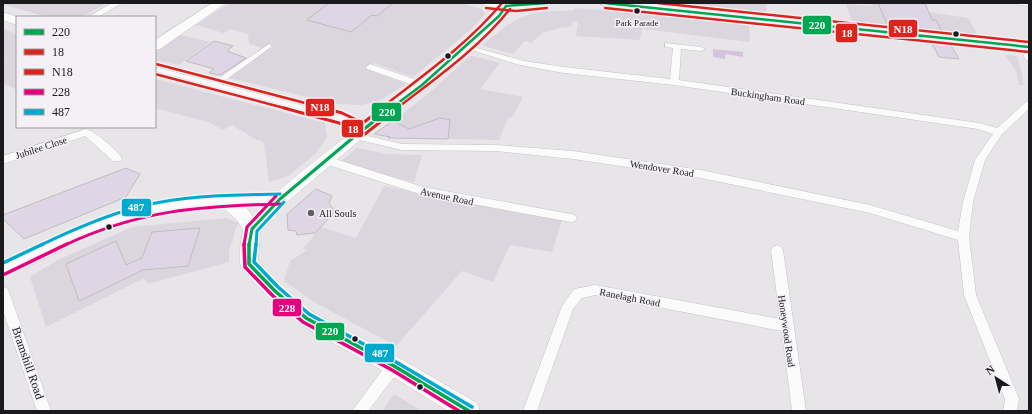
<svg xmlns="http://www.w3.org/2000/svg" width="1032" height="414" viewBox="0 0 1032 414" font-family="Georgia,serif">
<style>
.built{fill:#dbd6de}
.green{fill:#d4c2de}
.building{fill:#dfd6e5;stroke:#bebdbf}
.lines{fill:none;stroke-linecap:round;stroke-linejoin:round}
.pedestrian-casing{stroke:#c4c3c5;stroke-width:1}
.minor-casing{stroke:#c4c3c5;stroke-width:1}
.secondary-casing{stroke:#c4c3c5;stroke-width:1}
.primary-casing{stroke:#c4c3c5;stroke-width:1}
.pedestrian{fill:#fbfbfc;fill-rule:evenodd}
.minor{fill:#fbfbfc;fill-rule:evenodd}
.secondary{fill:#fbfbfc;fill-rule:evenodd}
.primary{fill:#fbfbfc;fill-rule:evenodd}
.bus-1-far2-casing{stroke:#f4f1f6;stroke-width:5}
.bus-1-far1-casing{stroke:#f4f1f6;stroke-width:6}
.bus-1-casing{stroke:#f4f1f6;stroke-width:6}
.bus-2-far1-casing{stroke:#f4f1f6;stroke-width:5}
.bus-2-casing{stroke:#f4f1f6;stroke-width:6}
.bus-3-far1-casing{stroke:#f4f1f6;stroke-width:5}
.bus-3-casing{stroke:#f4f1f6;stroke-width:6}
.bus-4-far1-casing{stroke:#f4f1f6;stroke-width:6}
.bus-4-casing{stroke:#f4f1f6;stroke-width:6}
.bus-5-far1-casing{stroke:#f4f1f6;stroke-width:6}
.bus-5-casing{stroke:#f4f1f6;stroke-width:6}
.bus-1-far2{stroke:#00a651;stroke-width:2.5}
.bus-1-far1{stroke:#00a651;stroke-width:3}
.bus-1{stroke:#00a651;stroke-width:3.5}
.bus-2-far1{stroke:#dc241f;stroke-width:2.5}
.bus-2{stroke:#dc241f;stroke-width:3}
.bus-3-far1{stroke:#dc241f;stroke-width:2.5}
.bus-3{stroke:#dc241f;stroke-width:3}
.bus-4-far1{stroke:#e5007d;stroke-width:3}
.bus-4{stroke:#e5007d;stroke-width:3.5}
.bus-5-far1{stroke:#00a9ce;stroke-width:3}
.bus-5{stroke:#00a9ce;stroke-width:3.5}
.bus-dot{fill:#1a191b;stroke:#f4f1f6;stroke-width:1.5}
.poi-dot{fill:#626063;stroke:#f4f1f6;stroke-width:1.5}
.labels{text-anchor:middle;stroke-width:3;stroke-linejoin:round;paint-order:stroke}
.bus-label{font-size:9px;fill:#1a191b;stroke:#f4f1f6}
.street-label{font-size:10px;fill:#1a191b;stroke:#f4f1f6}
.poi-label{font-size:10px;fill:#1a191b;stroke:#f4f1f6;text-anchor:start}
.near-street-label{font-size:12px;fill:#1a191b;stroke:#f4f1f6}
.line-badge{stroke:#f4f1f6;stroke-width:1.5}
.badge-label{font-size:11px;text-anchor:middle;font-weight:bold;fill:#fff}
</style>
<rect width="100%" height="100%" fill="#e7e5e8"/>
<g class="built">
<polygon points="107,3 82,17 46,17 3,4"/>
<polygon points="230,3 460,3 482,9 485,14 470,30 413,77 373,63 369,70 406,84 377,102 360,105 339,104 319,100 209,73 225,60 242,56 248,59 263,48 249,44 248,34 230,29 223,33 196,25"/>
<polygon points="677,3 766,3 767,13 693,6"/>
<polygon points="871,3 925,3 929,12 968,18 977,34 852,22 846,4 868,6 872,5"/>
<polygon points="575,8 670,15 749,25 750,42 642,29 640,40 576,36 578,22 573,21 571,27 560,28 542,33 531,43 525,41 513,54 484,46 483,44 508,25 522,17 538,12 575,10"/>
<polygon points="3,29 17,34 17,90 3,83 3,71 5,70 3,69 3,60 6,59 3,58"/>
<polygon points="181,35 210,42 179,65 155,60 155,52"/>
<polygon points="1005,55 1017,56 1022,73 1023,85 1019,85 1016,71"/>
<polygon points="470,56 473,56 500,63 480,89 523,97 513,116 508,118 499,140 399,138 379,135 378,132 427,95"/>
<polygon points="155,79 325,123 327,137 316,153 288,176 269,182 264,143 260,140 258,141 232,125 223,130 208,122 155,108"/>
<polygon points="357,148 388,154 422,155 414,182 339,163"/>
<polygon points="384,186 523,214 543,214 563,217 552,252 510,245 493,282 462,271 396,346 314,302 284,281 290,261 307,250 303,249 321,227 356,238"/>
<polygon points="227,218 238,223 229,251 229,262 148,284 144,278 46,327 30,277 58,260 132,227"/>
<polygon points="394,394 422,411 382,411"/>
</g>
<polygon class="green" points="713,49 743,52 743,57 725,54 725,59 713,57"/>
<g class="building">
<polygon points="329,3 393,3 377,16 372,15 351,32 307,20"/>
<polygon points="878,3 925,3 932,20 936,20 943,33 888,26"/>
<polygon points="214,41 233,46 227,51 246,58 220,75 209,73 214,69 186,61"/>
<polygon points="931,42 950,44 959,59 939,57"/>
<polygon points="440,118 450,120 448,139 388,138 390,137 374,134 393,121 409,129"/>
<polygon points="126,168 140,174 126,197 24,239 3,219 3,215"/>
<polygon points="316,189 332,196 329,203 335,212 315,233 297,235 296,231 288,230 287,214"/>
<polygon points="200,228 188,266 143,270 79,301 66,264 116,241 126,265 142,258 152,232"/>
</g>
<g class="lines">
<defs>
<polygon id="pedestrian" points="269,44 272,46 271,47 220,84 343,116 366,127 368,129 366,131 362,131 339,120 155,71 155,67 213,82"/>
<g id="minor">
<polygon points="112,3 122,3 98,17 88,17"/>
<polygon points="1017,3 1029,3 1029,6 1018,5"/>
<polygon points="665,43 701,47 705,49 701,51 681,49 679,80 979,123 997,128 1026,102 1029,101 1029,109 1002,134 985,160 973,202 969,237 976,295 1019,399 1017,411 1003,411 1005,399 964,295 958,240 870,213 701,178 573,159 496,151 402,150 355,139 350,136 355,133 402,144 496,145 573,151 701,170 870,205 958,231 963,202 975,160 993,134 978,129 674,85 564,73 520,65 462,47 466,45 524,61 564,67 670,79 673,48 665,47"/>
<path d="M1020,44h3c8,1 6,10 6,17l-3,-1 -7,-14z"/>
<polygon points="370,64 425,83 426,85 422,88 419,87 367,69 366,67"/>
<path d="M86,129c10,3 30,20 36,29l-1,3h-8l-28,-25 -82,28v-8z"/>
<polygon points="326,156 423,187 571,214 575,215 577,218 575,221 571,222 423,195 322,163 321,160"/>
<polygon points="777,245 781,247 783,250 806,411 792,411 782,331 595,295 582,298 573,309 537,411 523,411 562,306 574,289 595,285 780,319 771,250 773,247"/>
<polygon points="3,287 7,288 9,292 51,411 37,411 3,311"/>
<polygon points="394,360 399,361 401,366 399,371 368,411 352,411 389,361"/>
</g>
<path id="secondary" d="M280,193l5,2 2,4 -2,4 -5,2c-52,1 -107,1 -157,18 -42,14 -79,39 -120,53v-14c44,-20 88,-43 135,-55 46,-12 95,-12 142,-14z"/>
<g id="primary">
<polygon points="212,3 226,3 160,49 155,50 155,40"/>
<path d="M481,3h72l-6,3 -37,3 -7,10 -76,69 -67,52 -74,63 -26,28 -2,30 24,24 31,27 88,47 76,44 3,8h-32l-61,-38 -88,-49 -31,-27 -26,-28c-5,-11 -1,-26 1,-39l-6,-10 -18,-16 -2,-4 2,-4c12,-4 28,10 34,21 49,-52 109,-90 164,-135 27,-22 52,-46 78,-69l4,-5 -16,-3z"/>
<polygon points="599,3 642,3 1029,43 1029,51 605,6"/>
<polygon points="3,12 17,17 17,25 3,20"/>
</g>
</defs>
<use href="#pedestrian" class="pedestrian-casing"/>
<use href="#minor" class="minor-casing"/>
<use href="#secondary" class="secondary-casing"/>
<use href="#primary" class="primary-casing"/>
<use href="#pedestrian" class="pedestrian"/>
<use href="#minor" class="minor"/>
<use href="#secondary" class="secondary"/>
<use href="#primary" class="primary"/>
<defs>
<g id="bus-1-far2">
<polyline points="605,3 1029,47"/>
<polyline points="506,6 547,3"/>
<polyline points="390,109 422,85 499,16 506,6"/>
</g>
<polyline id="bus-1-far1" points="249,245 252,229 280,199 355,136 391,108"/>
<polyline id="bus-1" points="249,244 249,264 275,291 306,318 394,366 469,411"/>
<g id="bus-2-far1">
<polyline points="486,8 516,11 547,8"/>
<polyline points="605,8 1029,52"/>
<polyline points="155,74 288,109"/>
<path d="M396,109c40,-31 83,-61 114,-100"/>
</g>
<polyline id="bus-2" points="284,108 339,123 365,134 398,108"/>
<g id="bus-3-far1">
<polyline points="658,3 1029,42"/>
<polyline points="156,64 328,109"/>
<path d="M380,109c42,-33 88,-65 122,-106"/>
</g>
<polyline id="bus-3" points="324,108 342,113 363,123 382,108"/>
<g id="bus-4-far1">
<path d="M65,245c75,-35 134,-39 215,-41"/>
<polyline points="244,245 247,227 276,196"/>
</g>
<g id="bus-4">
<polyline points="244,244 245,267 272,295 303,322 392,370 459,411"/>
<polyline points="5,274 67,244"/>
</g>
<g id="bus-5-far1">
<path d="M41,245c31,-15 63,-29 97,-38 46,-12 95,-12 142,-13"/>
<polyline points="256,245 257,231 284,202"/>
</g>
<g id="bus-5">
<polyline points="256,244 254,262 278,287 309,314 396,362 472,407"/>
<polyline points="3,263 43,244"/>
</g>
</defs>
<use href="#bus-1-far2" class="bus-1-far2-casing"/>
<use href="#bus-1-far1" class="bus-1-far1-casing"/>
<use href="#bus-1" class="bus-1-casing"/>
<use href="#bus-2-far1" class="bus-2-far1-casing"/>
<use href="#bus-2" class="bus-2-casing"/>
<use href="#bus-3-far1" class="bus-3-far1-casing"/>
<use href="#bus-3" class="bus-3-casing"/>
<use href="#bus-4-far1" class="bus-4-far1-casing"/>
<use href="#bus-4" class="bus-4-casing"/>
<use href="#bus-5-far1" class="bus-5-far1-casing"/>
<use href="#bus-5" class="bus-5-casing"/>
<use href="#bus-1-far2" class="bus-1-far2"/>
<use href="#bus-1-far1" class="bus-1-far1"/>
<use href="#bus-1" class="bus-1"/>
<use href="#bus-2-far1" class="bus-2-far1"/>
<use href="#bus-2" class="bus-2"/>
<use href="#bus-3-far1" class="bus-3-far1"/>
<use href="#bus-3" class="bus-3"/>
<use href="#bus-4-far1" class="bus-4-far1"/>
<use href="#bus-4" class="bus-4"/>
<use href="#bus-5-far1" class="bus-5-far1"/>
<use href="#bus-5" class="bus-5"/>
</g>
<g class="bus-dot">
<circle cx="637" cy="11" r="3.5"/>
<circle cx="956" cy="34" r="3.5"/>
<circle cx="448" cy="56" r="3.5"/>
<circle cx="109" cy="227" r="3.5"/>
<circle cx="355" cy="339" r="3.5"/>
<circle cx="420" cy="387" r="3.5"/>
</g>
<circle class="poi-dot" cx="311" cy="213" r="4"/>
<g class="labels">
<g class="bus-label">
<text x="637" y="26">Park Parade</text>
</g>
<g class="street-label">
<text transform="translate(768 96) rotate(8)" y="4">Buckingham Road</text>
<text transform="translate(41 147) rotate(-18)" y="4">Jubilee Close</text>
<text transform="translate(662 168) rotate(9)" y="4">Wendover Road</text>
<text transform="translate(447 196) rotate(12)" y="4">Avenue Road</text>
<text transform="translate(630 297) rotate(11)" y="4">Ranelagh Road</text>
<text transform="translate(787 331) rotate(82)" y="4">Honeywood Road</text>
</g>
<g class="poi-label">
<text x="319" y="217">All Souls</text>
</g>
<g class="near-street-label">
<text transform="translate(28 363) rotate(71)" y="4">Bramshill Road</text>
</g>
</g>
<g class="line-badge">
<rect x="802" y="15" width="30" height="20" rx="4" fill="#00a651"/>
<rect x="888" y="19" width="30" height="19" rx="4" fill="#dc241f"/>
<rect x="835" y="23" width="23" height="20" rx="4" fill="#dc241f"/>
<rect x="305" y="98" width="30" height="19" rx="4" fill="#dc241f"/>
<rect x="371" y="102" width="31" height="20" rx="4" fill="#00a651"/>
<rect x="341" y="119" width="23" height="19" rx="4" fill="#dc241f"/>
<rect x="121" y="198" width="31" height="19" rx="4" fill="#00a9ce"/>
<rect x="272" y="298" width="30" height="19" rx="4" fill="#e5007d"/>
<rect x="315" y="322" width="30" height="19" rx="4" fill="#00a651"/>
<rect x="364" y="343" width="31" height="20" rx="4" fill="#00a9ce"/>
</g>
<g class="badge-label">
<text x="817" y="29">220</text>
<text x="903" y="33">N18</text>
<text x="847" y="37">18</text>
<text x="320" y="111">N18</text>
<text x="387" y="116">220</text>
<text x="353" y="133">18</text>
<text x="136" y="211">487</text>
<text x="287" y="312">228</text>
<text x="330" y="335">220</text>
<text x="380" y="357">487</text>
</g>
<rect width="1032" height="414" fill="none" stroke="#1a191b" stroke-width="8"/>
<rect x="16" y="16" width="140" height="112" fill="#f4f1f6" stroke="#9d9b9e"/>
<rect x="24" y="29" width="20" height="6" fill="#00a651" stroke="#9d9b9e"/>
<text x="52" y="36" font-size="12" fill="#1a191b">220</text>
<rect x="24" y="49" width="20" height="6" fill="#dc241f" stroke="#9d9b9e"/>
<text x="52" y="56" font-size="12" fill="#1a191b">18</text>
<rect x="24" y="69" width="20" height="6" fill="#dc241f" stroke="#9d9b9e"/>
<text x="52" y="76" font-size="12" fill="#1a191b">N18</text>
<rect x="24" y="89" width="20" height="6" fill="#e5007d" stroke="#9d9b9e"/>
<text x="52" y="96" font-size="12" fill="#1a191b">228</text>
<rect x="24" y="109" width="20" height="6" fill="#00a9ce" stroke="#9d9b9e"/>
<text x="52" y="116" font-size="12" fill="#1a191b">487</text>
<g transform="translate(996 378) rotate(324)" stroke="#f4f1f6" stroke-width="3" paint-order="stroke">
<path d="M0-3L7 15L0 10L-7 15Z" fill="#1a191b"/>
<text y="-6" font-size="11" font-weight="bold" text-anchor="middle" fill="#1a191b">N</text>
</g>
</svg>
